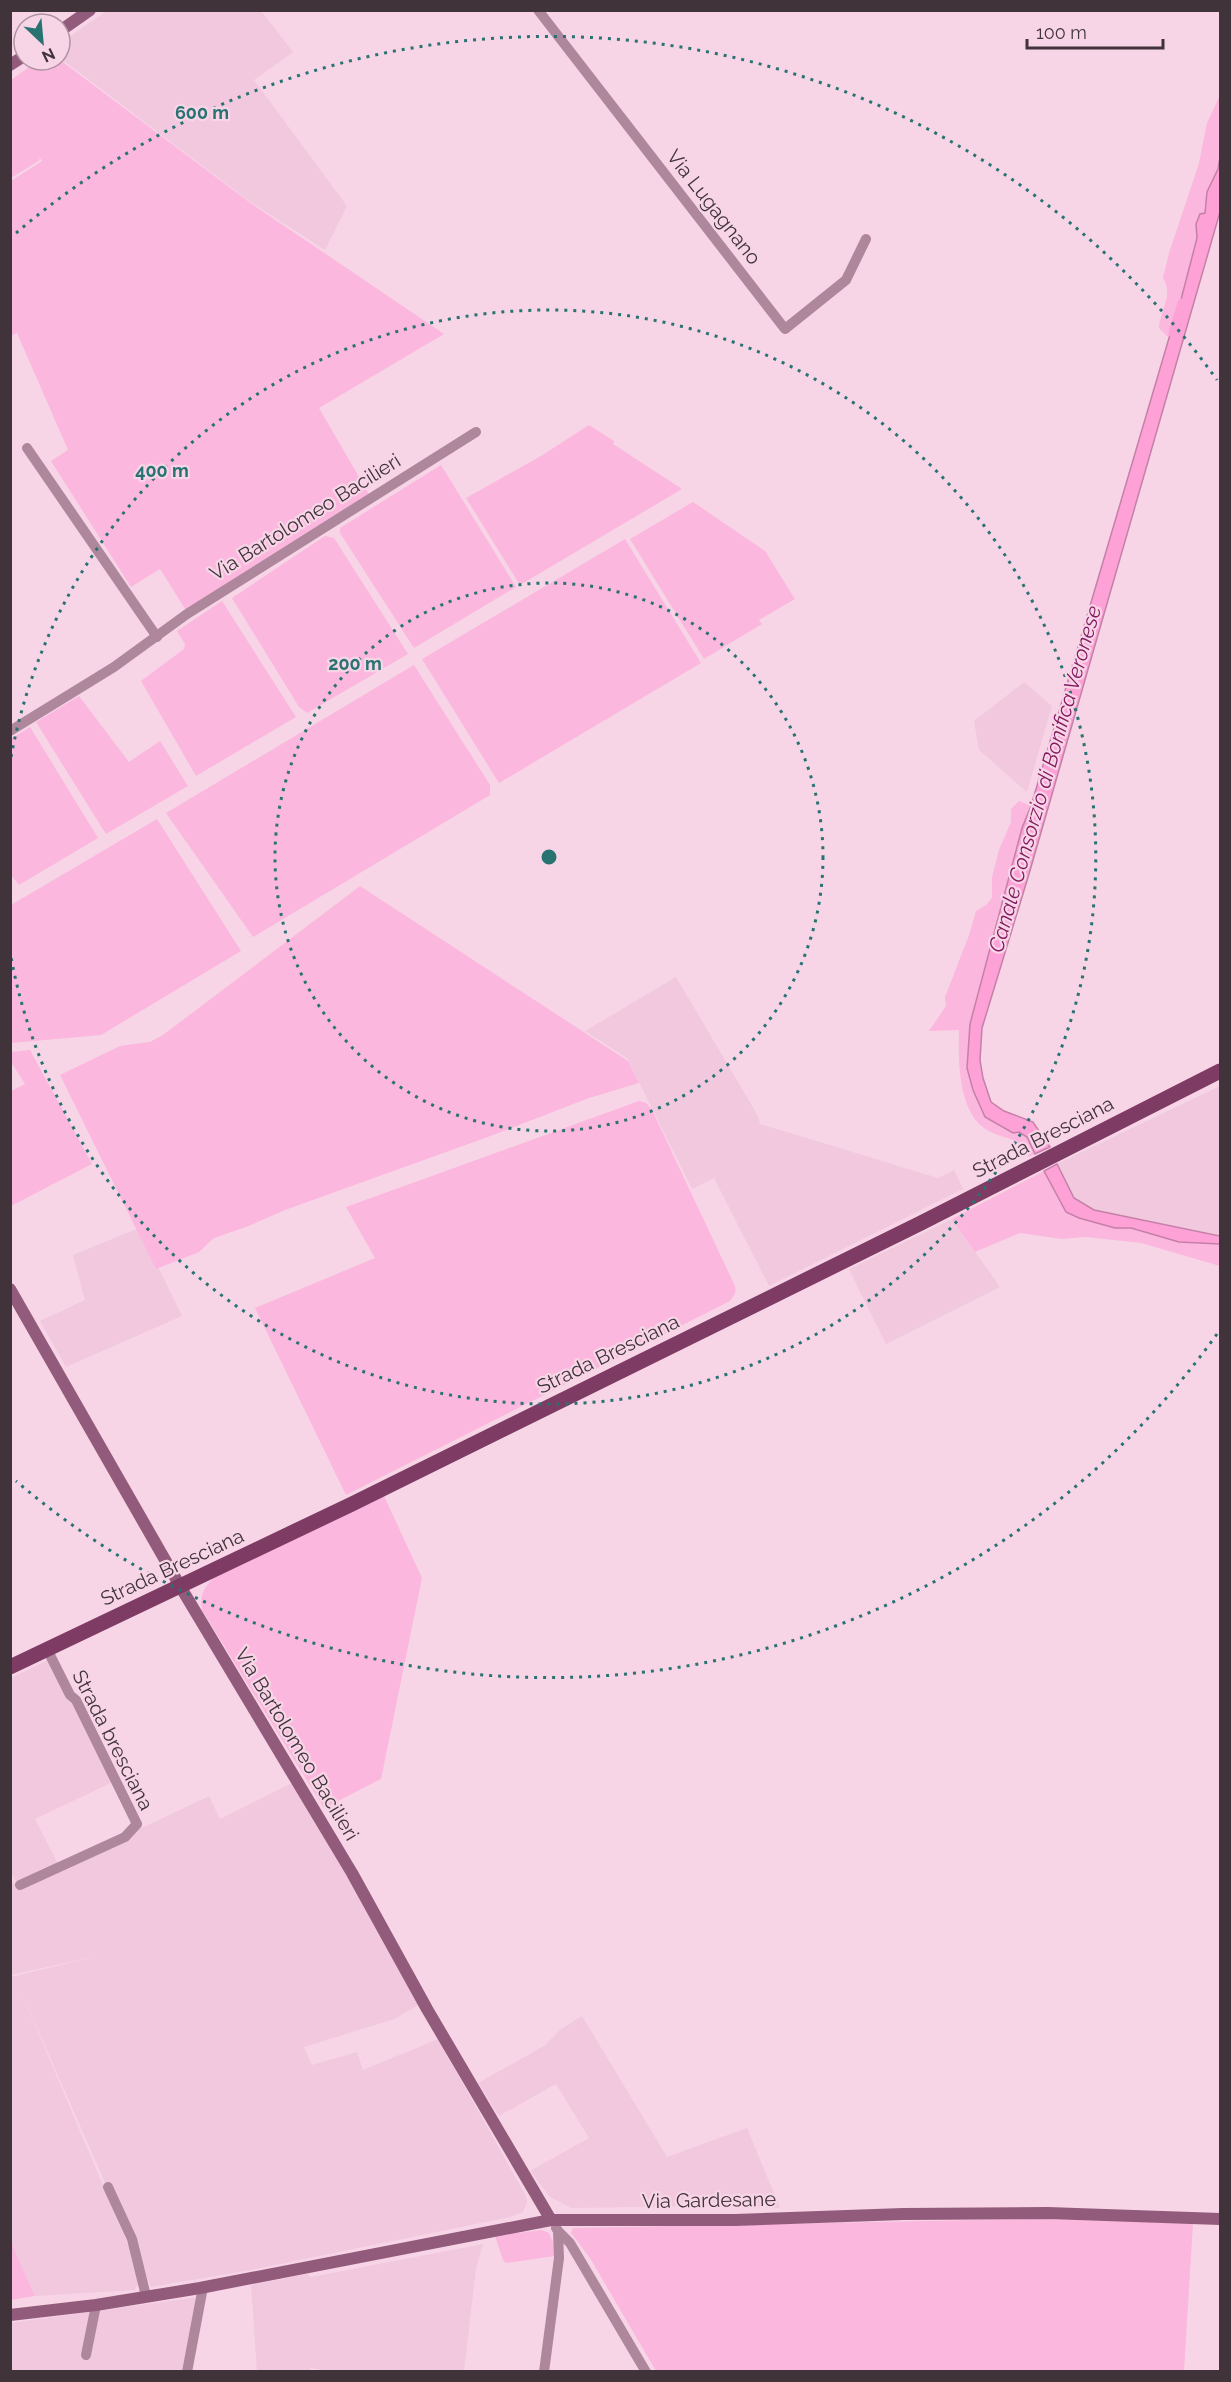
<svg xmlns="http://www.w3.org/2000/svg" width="1231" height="2382" viewBox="0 0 1231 2382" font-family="Raleway,sans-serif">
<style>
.built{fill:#f1c8de}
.green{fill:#fbb7dd}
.water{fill:#fda1d6;stroke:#c480a7;stroke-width:1.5}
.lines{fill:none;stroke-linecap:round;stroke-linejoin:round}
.canal{stroke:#fda1d6;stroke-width:9}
.street{stroke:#ae879c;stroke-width:10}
.secondary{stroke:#935b7b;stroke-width:12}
.primary{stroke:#7e3b64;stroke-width:15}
.ring{fill:none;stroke:#287272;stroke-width:3;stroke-dasharray:3 6}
.labels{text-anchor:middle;stroke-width:4.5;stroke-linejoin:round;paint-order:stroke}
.street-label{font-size:20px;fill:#40333a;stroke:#f7d5e7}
.water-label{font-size:21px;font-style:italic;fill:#831a61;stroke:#f7d5e7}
.centre{fill:#287272;stroke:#f7d5e7;stroke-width:3}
.ring-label{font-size:18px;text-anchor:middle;font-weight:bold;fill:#287272;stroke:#f7d5e7;stroke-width:4.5;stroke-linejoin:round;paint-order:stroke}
</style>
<rect width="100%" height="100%" fill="#f7d5e7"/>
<g class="built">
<polygon points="108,10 261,11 293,52 254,80 347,206 325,250 249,201 60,58 60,43"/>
<polygon points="1024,682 1052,706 1027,792 979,750 974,721"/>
<polygon points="676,977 758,1116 760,1124 938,1178 954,1170 963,1189 769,1286 714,1178 692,1189 627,1058 585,1031"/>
<polygon points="1220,1086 1220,1236 1094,1210 1074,1198 1057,1164"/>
<polygon points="952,1219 1000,1287 886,1344 849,1269"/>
<polygon points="139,1228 182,1316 66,1367 40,1321 85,1300 73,1255"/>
<polygon points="56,1656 119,1779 35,1819 58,1864 144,1827 209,1796 220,1819 292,1783 422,2003 394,2019 304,2047 312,2065 357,2052 363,2070 438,2039 526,2196 527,2203 523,2212 510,2217 256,2269 151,2287 19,1987 130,2249 138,2283 135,2290 35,2296 11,2242 11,1977 97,1956 11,1975 10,1885 16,1882 10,1870 11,1678"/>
<polygon points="582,2016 667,2157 747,2128 780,2208 702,2206 571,2208 550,2197 530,2171 589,2138 556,2084 499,2116 478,2083 544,2046 560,2030"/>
<polygon points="483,2244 476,2269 464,2371 337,2372 310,2368 310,2371 257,2371 251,2285 307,2274 311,2277"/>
<polygon points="206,2296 192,2371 11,2371 10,2323"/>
</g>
<g class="green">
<polygon points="39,60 60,60 249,202 444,334 319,408 370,496 187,612 160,569 131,587 51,461 68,450 17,333 11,336 11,181 42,161 37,154 40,160 11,178 11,80"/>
<path d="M1220,95v62l-2,12 -11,23 -2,21 -9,11 1,14 -19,73 1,6 -10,21 -10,-10c1,-19 15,-32 4,-50l6,-25 30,-90 8,-40z"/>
<polygon points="589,425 614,441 613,444 682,489 520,585 466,498 541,456"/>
<polygon points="441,465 516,587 414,648 340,533 340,528"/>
<polygon points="693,502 765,551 795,599 759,620 762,624 704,659 630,539"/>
<polygon points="325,536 334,538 408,654 307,713 299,707 232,598"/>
<polygon points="625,539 701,663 499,783 422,659"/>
<polygon points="222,601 296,717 196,776 141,681 184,649 185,644 177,631"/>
<polygon points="414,665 490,785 490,795 253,937 166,813"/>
<polygon points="79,696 129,762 160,741 188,786 106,834 36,722"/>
<polygon points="30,727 98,838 19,885 11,875 11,739"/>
<path d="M1019,801l12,5 -9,22 -52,196 3,66 54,47 8,17 -6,3c-15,-24 -21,-15 -42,-27 -29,-17 -29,-71 -28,-100l-30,1 17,-25 -1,-9 24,-62 7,-24 10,-6 6,-7v-21l7,-27 12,-28v-13z"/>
<polygon points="157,819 241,951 101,1035 11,1043 11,905"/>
<polygon points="360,886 628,1061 639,1083 589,1098 485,1138 285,1210 246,1227 214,1238 199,1252 156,1269 60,1075 120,1046 150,1042 163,1035"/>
<polygon points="30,1050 92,1164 11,1206 11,1091 25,1084 11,1062 11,1052"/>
<path d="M639,1101l7,2 6,7 82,174c3,7 1,11 -4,17l-384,194 -91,-187 120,-50 -29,-51z"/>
<polygon points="1044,1171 1066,1212 1079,1218 1115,1228 1131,1228 1179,1242 1220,1244 1220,1266 1141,1243 1086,1237 1062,1239 1020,1233 975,1252 952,1219"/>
<path d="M384,1496l38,82 -41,201 -57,29 -122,-198c-2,-15 1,-22 12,-32z"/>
<polygon points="1033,2219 1193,2223 1184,2371 656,2371 590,2258 571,2233 573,2228"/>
<polygon points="542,2230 549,2233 553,2242 555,2256 506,2263 503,2260 495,2236"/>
<polygon points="10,2242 11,2242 35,2296 11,2300"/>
</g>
<g class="water">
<polygon points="1220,157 1220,212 1029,874 982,1028 980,1060 983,1078 991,1102 1004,1111 1033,1122 1050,1147 1035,1154 1027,1137 1019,1132 1013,1133 985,1117 973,1090 967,1068 970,1024 1022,828 1031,806 1169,338 1179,317 1178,311 1197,238 1196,224 1200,214 1205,213 1207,192 1218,169"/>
<polygon points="1057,1164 1074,1198 1094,1210 1220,1236 1220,1244 1179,1242 1131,1228 1115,1228 1079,1218 1066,1212 1044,1171"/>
</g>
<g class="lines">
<polyline class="canal" points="1173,333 1182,303"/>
<g class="street">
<polyline points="538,10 785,329 846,280 866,239"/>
<polyline points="27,448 157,637"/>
<polyline points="10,731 114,667 187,614 476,432"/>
<polyline points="20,1885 125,1837 137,1824 76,1700 70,1695 47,1649"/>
<polyline points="108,2187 132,2239 146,2296"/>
<polyline points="558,2231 570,2243 646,2372"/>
<polyline points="86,2355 96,2305"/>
<polyline points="187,2372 203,2287"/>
<polyline points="544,2372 559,2258 558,2231 556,2228"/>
</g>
<g class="secondary">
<polyline points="60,31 90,10"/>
<polyline points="10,65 24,56"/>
<polyline points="10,1289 180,1586 352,1873 427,2009 551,2220"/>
<polyline points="10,2315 96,2305 200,2288 551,2220 735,2220 903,2214 1048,2213 1220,2219"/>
</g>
<polyline class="primary" points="10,1667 352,1504 921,1223 1220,1071"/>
</g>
<g class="ring">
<circle cx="549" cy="857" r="274"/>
<path d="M11 757A547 547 0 1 1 11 957"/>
<path d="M1217 1334A821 821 0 0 1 16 1481M16 233A821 821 0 0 1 1217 380"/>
</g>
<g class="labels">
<g class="street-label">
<text transform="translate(714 207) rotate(52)" y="7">Via Lugagnano</text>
<text transform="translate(305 517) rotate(-32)" y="7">Via Bartolomeo Bacilieri</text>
<text transform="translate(1043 1137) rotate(-27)" y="7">Strada Bresciana</text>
<text transform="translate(608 1354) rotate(-26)" y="7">Strada Bresciana</text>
<text transform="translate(172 1567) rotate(-25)" y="7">Strada Bresciana</text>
<text transform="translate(113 1740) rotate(63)" y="7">Strada bresciana</text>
<text transform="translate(297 1744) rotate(59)" y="7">Via Bartolomeo Bacilieri</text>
<text transform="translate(709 2200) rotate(-1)" y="7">Via Gardesane</text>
</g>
<g class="water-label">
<text transform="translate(1045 779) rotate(-74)" y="7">Canale Consorzio di Bonifica Veronese</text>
</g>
</g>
<circle cx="549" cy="857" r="9" class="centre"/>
<g class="ring-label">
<text x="202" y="119">600 m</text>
<text x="162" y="477">400 m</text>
<text x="355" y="670">200 m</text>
</g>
<rect width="1231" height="2382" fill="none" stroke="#40333a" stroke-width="24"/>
<g transform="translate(42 42) rotate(154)"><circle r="28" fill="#f7d5e7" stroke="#ae94a2" stroke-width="1.5"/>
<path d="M0-4.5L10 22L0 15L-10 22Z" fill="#287272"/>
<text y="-9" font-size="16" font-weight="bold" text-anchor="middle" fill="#40333a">N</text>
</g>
<path d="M1027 39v9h136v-9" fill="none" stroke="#40333a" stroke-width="3"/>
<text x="1036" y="39" font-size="18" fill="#40333a" stroke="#f7d5e7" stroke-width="4.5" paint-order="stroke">100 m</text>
</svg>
